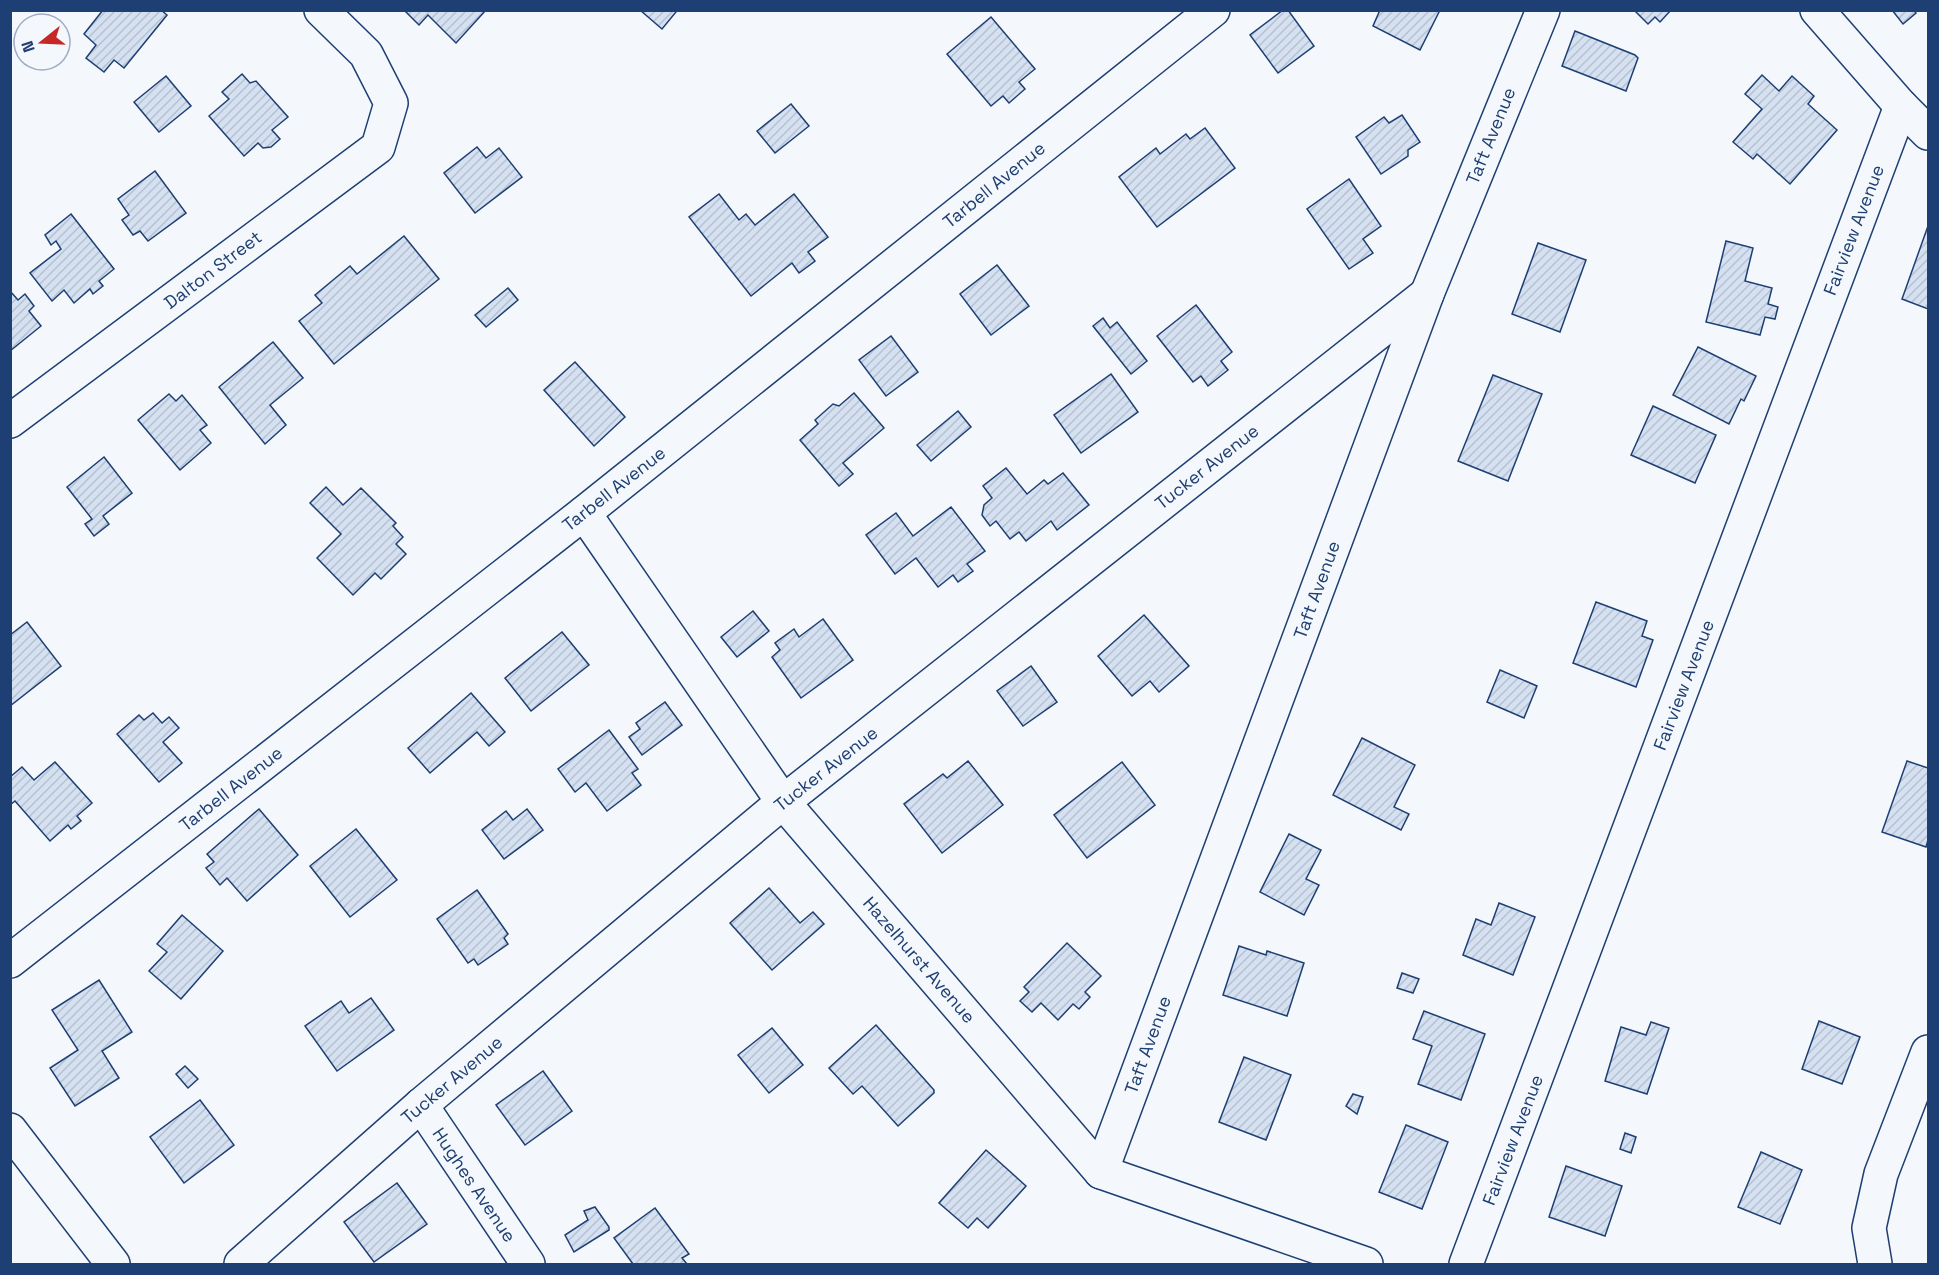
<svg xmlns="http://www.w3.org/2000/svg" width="1939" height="1275" viewBox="0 0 1939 1275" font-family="'Space Grotesk',sans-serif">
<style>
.building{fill:url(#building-hatch);stroke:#1d3f73;stroke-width:1.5}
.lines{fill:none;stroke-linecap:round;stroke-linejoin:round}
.street-casing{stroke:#1d3f73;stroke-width:36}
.street{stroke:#f4f7fb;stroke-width:33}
.labels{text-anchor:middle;stroke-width:4.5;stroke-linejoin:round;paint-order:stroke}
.street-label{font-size:18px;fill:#1d3f73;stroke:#f4f7fb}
</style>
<defs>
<pattern id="building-hatch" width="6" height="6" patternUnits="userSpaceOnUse" patternTransform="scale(1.5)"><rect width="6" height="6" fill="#d5e0f0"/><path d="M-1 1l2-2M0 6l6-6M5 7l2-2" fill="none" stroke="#b6c1d1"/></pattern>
</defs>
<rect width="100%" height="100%" fill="#f4f7fb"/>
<g class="building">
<polygon points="103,10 161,10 167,15 124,68 114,60 104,72 86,58 96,45 84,34"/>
<polygon points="404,10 486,10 456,43 428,15 419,25"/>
<polygon points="640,10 673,10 676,12 662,29"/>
<polygon points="1283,10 1288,10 1314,46 1278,73 1250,35"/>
<polygon points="1380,10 1440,10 1420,50 1373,26"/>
<polygon points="1634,10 1671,10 1660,22 1655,17 1648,24"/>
<polygon points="1892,10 1914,10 1916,13 1903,24"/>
<polygon points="991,17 1035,69 1019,82 1025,89 1009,103 1003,96 991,106 947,54"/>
<polygon points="1575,31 1635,55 1638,58 1626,91 1562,66"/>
<polygon points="242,74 250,83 256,81 288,117 272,130 280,139 271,147 263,148 258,143 244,156 209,116 229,99 222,92"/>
<polygon points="1762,75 1779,91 1792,76 1814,96 1808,104 1837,130 1790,184 1757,154 1753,159 1733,142 1762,109 1745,94"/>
<polygon points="166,76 191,106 159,132 134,102"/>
<polygon points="791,104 809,126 775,153 757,131"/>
<polygon points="1402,115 1420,142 1408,150 1408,156 1381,174 1356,137 1384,117 1389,123"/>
<polygon points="1205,128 1235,168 1157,227 1119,177 1156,148 1160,154 1186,134 1190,139"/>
<polygon points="477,147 486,158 499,148 522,177 475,213 444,173"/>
<polygon points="155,171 186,213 148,241 140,231 133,235 122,220 129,215 118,199"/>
<polygon points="1349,179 1381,226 1363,239 1373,253 1349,269 1307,209"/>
<polygon points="719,194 739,220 746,214 755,225 794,194 828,237 808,252 815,261 799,273 792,263 751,296 689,217"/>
<polygon points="71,214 114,269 99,281 103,286 93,294 90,289 74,303 64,290 52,301 30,273 61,249 56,241 51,245 45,235"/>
<polygon points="1928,226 1928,309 1902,299"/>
<polygon points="404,236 439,279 334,364 299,321 322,303 315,295 350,266 357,274"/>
<polygon points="1726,241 1753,248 1745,281 1772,288 1768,304 1778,307 1775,319 1765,317 1760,335 1706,322"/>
<polygon points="1538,243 1586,260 1560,332 1512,314"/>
<polygon points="997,265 1029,306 991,335 960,294"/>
<polygon points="508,288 518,300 486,327 475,315"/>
<polygon points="10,291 18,300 25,294 34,306 29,311 41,326 10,351"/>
<polygon points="1196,305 1232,352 1221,361 1228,370 1208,386 1201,376 1193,382 1157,336"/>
<polygon points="1103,318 1110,328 1117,322 1147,361 1131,374 1093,326"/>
<polygon points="891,336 918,372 886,396 859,360"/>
<polygon points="273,342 303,378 270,405 286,425 265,444 219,387"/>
<polygon points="1698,347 1756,376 1744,401 1741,399 1729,424 1673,395"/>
<polygon points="575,362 625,417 594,446 544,390"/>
<polygon points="1111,374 1138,412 1081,453 1054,415"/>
<polygon points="1493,375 1542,394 1508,481 1458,461"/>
<polygon points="854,393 884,428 843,463 853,474 839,486 800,440 818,424 815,420 833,404 839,406"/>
<polygon points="169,394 176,401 182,395 207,425 200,430 211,443 180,470 138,420"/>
<polygon points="1653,406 1716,435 1695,483 1631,455"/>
<polygon points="958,411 971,427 931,461 917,445"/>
<polygon points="104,457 132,493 103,516 109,524 94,536 85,524 92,519 67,487"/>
<polygon points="1006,468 1027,494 1044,480 1048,484 1063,473 1089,505 1057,530 1051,521 1026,541 1019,532 1010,539 996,521 990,526 982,515 984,505 992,498 983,486"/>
<polygon points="326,487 343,505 361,488 396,523 393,526 403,537 396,544 406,554 381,579 375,573 353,595 317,558 341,534 310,503"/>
<polygon points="951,507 985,551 967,564 973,571 958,582 953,575 938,587 916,558 895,574 866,535 896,513 913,536"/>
<polygon points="1596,602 1647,621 1642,636 1653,640 1636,687 1573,663"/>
<polygon points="753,611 769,631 737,657 721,637"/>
<polygon points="1144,615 1189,666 1159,692 1150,681 1132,696 1098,656"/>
<polygon points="823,619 853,660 801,698 772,657 780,650 775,643 794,629 799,637"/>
<polygon points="27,622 61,666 10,706 10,635"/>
<polygon points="562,632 589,665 531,711 505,678"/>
<polygon points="1031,666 1057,702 1023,726 997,691"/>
<polygon points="1500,670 1537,686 1524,718 1487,702"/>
<polygon points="471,693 505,732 489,746 477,732 430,773 408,748"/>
<polygon points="665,702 682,725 642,755 629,737 640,729 636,723"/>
<polygon points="153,713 162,723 169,717 179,728 163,742 182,763 159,782 117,734 139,715 144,720"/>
<polygon points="609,730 638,769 632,773 641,785 607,811 586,783 575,792 558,769"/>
<polygon points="1362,738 1415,765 1394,807 1409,814 1401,830 1333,795"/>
<polygon points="968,761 1003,805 942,853 904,804 943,774 947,778"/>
<polygon points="1907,761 1928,768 1928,840 1926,847 1882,832"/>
<polygon points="55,762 92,803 77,816 81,821 71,829 68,825 50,841 15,801 10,805 10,777 22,767 34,780"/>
<polygon points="1122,762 1155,805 1087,858 1054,815"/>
<polygon points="259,809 298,855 247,901 227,878 220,885 206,868 214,862 207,854"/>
<polygon points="527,809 543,830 504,859 482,830 506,811 513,820"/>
<polygon points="356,829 397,880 350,917 310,866"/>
<polygon points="1289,834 1321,850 1306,879 1319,885 1304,915 1260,892"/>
<polygon points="769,888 800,923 813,912 824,924 772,970 730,923"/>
<polygon points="477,890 508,934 504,938 508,944 478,965 474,959 468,963 437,919"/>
<polygon points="1499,903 1535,917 1513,975 1463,955 1476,919 1491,925"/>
<polygon points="182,915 223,951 181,999 149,971 167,952 157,944"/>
<polygon points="1067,943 1101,976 1085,992 1090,997 1079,1009 1073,1004 1058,1020 1041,1003 1032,1012 1020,1001 1029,992 1024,987"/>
<polygon points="1239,946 1266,955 1267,951 1304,963 1287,1016 1223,995"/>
<polygon points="1402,973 1419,979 1413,993 1397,988"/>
<polygon points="99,980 132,1032 102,1051 119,1078 75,1106 50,1068 78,1050 52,1010"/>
<polygon points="371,998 394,1030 337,1071 305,1026 341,1001 349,1013"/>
<polygon points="1424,1011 1485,1034 1461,1100 1418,1084 1432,1046 1413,1039"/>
<polygon points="1819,1021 1860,1037 1842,1084 1802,1069"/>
<polygon points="1651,1022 1669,1028 1647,1094 1605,1081 1621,1027 1646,1035"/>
<polygon points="876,1025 934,1090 934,1093 898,1126 862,1086 853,1094 829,1068"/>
<polygon points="772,1028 803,1065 769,1093 738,1055"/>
<polygon points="1244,1057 1291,1075 1266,1140 1219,1122"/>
<polygon points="185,1066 198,1079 188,1088 176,1074"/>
<polygon points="543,1071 572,1111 525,1145 496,1105"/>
<polygon points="1353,1094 1363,1097 1357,1114 1346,1106"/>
<polygon points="200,1100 234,1145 184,1183 150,1137"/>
<polygon points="1406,1125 1448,1142 1422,1209 1379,1192"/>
<polygon points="1625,1133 1636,1137 1631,1153 1620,1149"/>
<polygon points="986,1150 1026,1186 988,1228 977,1218 968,1228 939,1203"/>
<polygon points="1761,1152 1802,1170 1780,1224 1738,1207"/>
<polygon points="1566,1166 1622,1186 1605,1236 1549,1217"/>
<polygon points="397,1183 427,1224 374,1262 344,1222"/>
<polygon points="595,1207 609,1227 609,1230 574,1252 565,1235 588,1220 584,1211"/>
<polygon points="655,1208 689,1254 682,1258 687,1264 633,1264 614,1238"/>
</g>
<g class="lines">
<defs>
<g id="street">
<polyline points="1817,10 1901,106 1928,133"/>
<polyline points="10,421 378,147 391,103 366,54 321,10"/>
<polyline points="584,513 783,802 1101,1172 1366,1264"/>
<polyline points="10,961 584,513 1213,10"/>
<polyline points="421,1105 528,1264"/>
<polyline points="10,1130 113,1264"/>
<polyline points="1101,1172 1427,294 1543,10"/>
<polyline points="241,1264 421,1105 783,802 1427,294"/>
<polyline points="1466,1264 1901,106"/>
<polyline points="1875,1264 1869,1228 1881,1174 1928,1052"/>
</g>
</defs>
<use href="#street" class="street-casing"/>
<use href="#street" class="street"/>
</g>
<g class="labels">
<g class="street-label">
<text transform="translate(1491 136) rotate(-68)" y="6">Taft Avenue</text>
<text transform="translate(994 185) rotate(-39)" y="6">Tarbell Avenue</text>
<text transform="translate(1854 230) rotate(-69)" y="6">Fairview Avenue</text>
<text transform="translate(213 270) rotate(-37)" y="6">Dalton Street</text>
<text transform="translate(1207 467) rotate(-38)" y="6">Tucker Avenue</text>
<text transform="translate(614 489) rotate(-38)" y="6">Tarbell Avenue</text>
<text transform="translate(1317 590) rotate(-70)" y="6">Taft Avenue</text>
<text transform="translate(1684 685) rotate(-69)" y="6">Fairview Avenue</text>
<text transform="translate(826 769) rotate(-38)" y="6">Tucker Avenue</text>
<text transform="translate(231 789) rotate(-38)" y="6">Tarbell Avenue</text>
<text transform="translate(919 960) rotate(49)" y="6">Hazelhurst Avenue</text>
<text transform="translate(1148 1045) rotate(-70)" y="6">Taft Avenue</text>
<text transform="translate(452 1080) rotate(-40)" y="6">Tucker Avenue</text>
<text transform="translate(1513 1140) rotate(-69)" y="6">Fairview Avenue</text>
<text transform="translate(474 1185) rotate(56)" y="6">Hughes Avenue</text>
</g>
</g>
<rect width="1939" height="1275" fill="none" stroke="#1d3f73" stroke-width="24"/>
<g transform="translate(42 42) rotate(252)"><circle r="28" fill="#f4f7fb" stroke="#9eadc5" stroke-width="1.5"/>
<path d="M0-4.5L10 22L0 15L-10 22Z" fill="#c62828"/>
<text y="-9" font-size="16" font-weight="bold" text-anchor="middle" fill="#1d3f73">N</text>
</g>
</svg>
